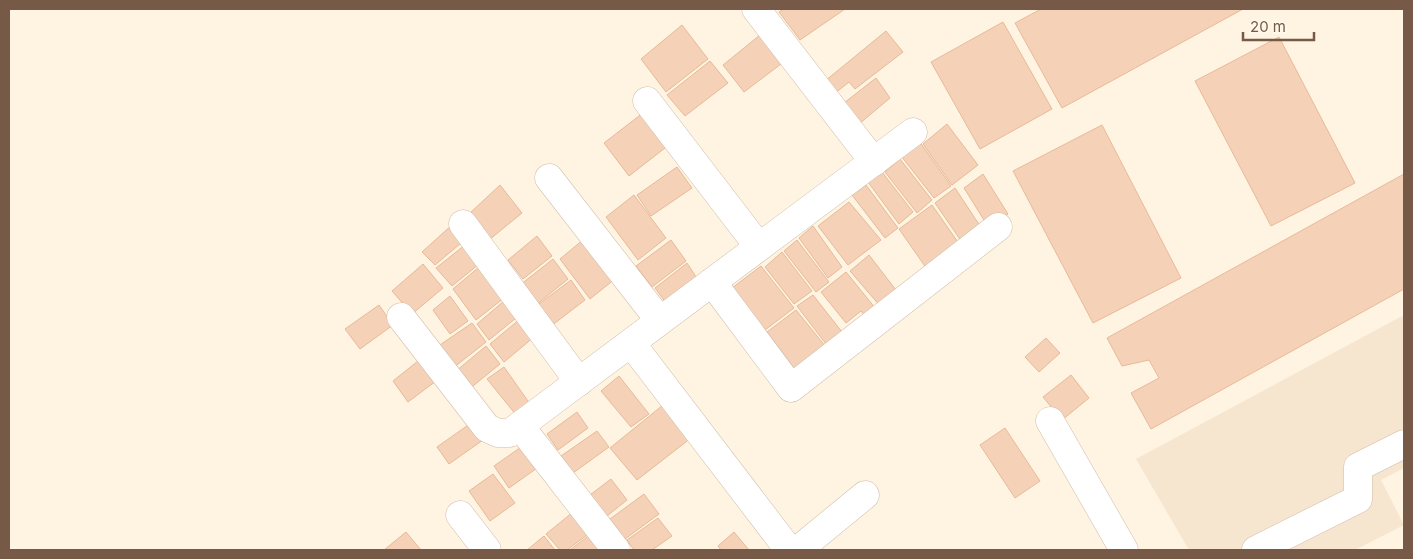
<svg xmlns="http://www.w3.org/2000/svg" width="1413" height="559" viewBox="0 0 1413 559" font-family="Inter,sans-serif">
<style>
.residential{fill:#f6e6cf}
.building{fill:#f5d2b7;stroke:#e8b997}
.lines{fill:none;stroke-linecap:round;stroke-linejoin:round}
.minor-casing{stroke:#d1bdab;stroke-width:29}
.minor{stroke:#fff;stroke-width:28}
</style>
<rect width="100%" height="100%" fill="#fef4e1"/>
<polygon class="residential" points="1404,315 1404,468 1381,480 1404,525 1355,550 1189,550 1136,459"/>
<g class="building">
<polygon points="784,9 845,9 800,40 779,12"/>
<polygon points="1041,9 1243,9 1062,108 1015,23"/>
<polygon points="1003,22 1052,109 980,149 931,62"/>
<polygon points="682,25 708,59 666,92 641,59"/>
<polygon points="886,31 903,52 855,89 849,82 834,94 825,81"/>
<polygon points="760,35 781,64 744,92 723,65"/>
<polygon points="1279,37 1355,183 1271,226 1195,81"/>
<polygon points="710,61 728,83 685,116 667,95"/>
<polygon points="876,78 890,98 859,124 844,103"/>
<polygon points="648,109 674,141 629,176 604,143"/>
<polygon points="947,124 978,165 952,185 923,144"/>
<polygon points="1102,125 1181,278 1093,323 1013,171"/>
<polygon points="919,141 951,186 934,198 901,156"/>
<polygon points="900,159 932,200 917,213 885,172"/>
<polygon points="677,167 692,188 651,216 637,195"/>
<polygon points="882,172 913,212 899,224 868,182"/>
<polygon points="983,174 1008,214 989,228 964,188"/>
<polygon points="1404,174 1404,289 1151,429 1131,393 1159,378 1149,360 1122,366 1107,338"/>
<polygon points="500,185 522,213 489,240 470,213"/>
<polygon points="866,185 898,228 885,238 852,195"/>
<polygon points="955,188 984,232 964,245 935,203"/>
<polygon points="634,195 666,238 638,260 606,217"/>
<polygon points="849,202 881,240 848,265 818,226"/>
<polygon points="932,205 962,248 929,272 899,229"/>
<polygon points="453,224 467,238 435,265 422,252"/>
<polygon points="813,226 842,267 828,278 799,238"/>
<polygon points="590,234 621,274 590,299 560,259"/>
<polygon points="537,236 552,256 523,279 508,260"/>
<polygon points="671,240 686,261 652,287 636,266"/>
<polygon points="797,240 829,282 816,292 784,251"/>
<polygon points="470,241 484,260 452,286 436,268"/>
<polygon points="782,252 812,291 794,304 765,267"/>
<polygon points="869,255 899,294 881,307 850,271"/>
<polygon points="553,259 568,279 536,305 520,285"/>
<polygon points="485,262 509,294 476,320 453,289"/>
<polygon points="687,263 700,283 669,307 655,288"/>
<polygon points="423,264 443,288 412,314 392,291"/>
<polygon points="761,266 794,308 765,330 732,288"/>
<polygon points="846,272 876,309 865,316 861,311 846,323 821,292"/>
<polygon points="571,280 585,300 551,326 535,307"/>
<polygon points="813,295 842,332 826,344 797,306"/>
<polygon points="450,296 468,321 450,334 433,310"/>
<polygon points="504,301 516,318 489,340 477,324"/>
<polygon points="379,305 393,325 360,349 345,329"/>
<polygon points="796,310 830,352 799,375 767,332"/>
<polygon points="520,319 534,337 504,362 490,344"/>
<polygon points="472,323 486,342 453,368 437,347"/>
<polygon points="1046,338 1060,353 1039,372 1025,357"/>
<polygon points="486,346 500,364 468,390 455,372"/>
<polygon points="423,357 440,378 408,402 393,381"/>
<polygon points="504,367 535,411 521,421 487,379"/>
<polygon points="1071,375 1089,398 1062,420 1043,397"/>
<polygon points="619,376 649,414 631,427 601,391"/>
<polygon points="663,405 691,438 637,480 610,448"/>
<polygon points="577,412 588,428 558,450 547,434"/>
<polygon points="471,423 483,440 449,464 437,447"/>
<polygon points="1005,428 1040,481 1015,498 980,445"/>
<polygon points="597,431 609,447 573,473 561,456"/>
<polygon points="524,445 540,466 509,488 494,466"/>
<polygon points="493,474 515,503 490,521 469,491"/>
<polygon points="611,479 627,500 607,516 590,495"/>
<polygon points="644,494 659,514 625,539 610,519"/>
<polygon points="578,508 595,529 567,550 560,550 546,534"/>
<polygon points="658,518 672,536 652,550 634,550 627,540"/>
<polygon points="596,530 608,550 570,550"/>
<polygon points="406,532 421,550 384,550"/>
<polygon points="734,532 749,550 721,550 718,546"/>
<polygon points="544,536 555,550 527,550"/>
</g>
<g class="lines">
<defs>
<g id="minor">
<polyline points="756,9 874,162"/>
<polyline points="647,101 759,247"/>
<polyline points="549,178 660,321"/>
<polyline points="463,224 579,382"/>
<polyline points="712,282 791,388 998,227"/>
<polyline points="401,317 487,428 498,433 510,433 913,132"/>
<polyline points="631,343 789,550"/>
<polyline points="1050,421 1124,550"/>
<polyline points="520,426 616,550"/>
<polyline points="460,515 487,550"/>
<polyline points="798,550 865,495"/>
<polyline points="1256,550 1358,499 1358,467 1404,444"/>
</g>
</defs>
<use href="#minor" class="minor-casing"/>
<use href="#minor" class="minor"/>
</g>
<rect width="1413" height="559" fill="none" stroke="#765947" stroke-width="20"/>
<path d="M1243 32v8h71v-8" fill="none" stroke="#765947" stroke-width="2.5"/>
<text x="1250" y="32" font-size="15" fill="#765947" stroke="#fff7e9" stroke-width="4" paint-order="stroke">20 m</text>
</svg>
